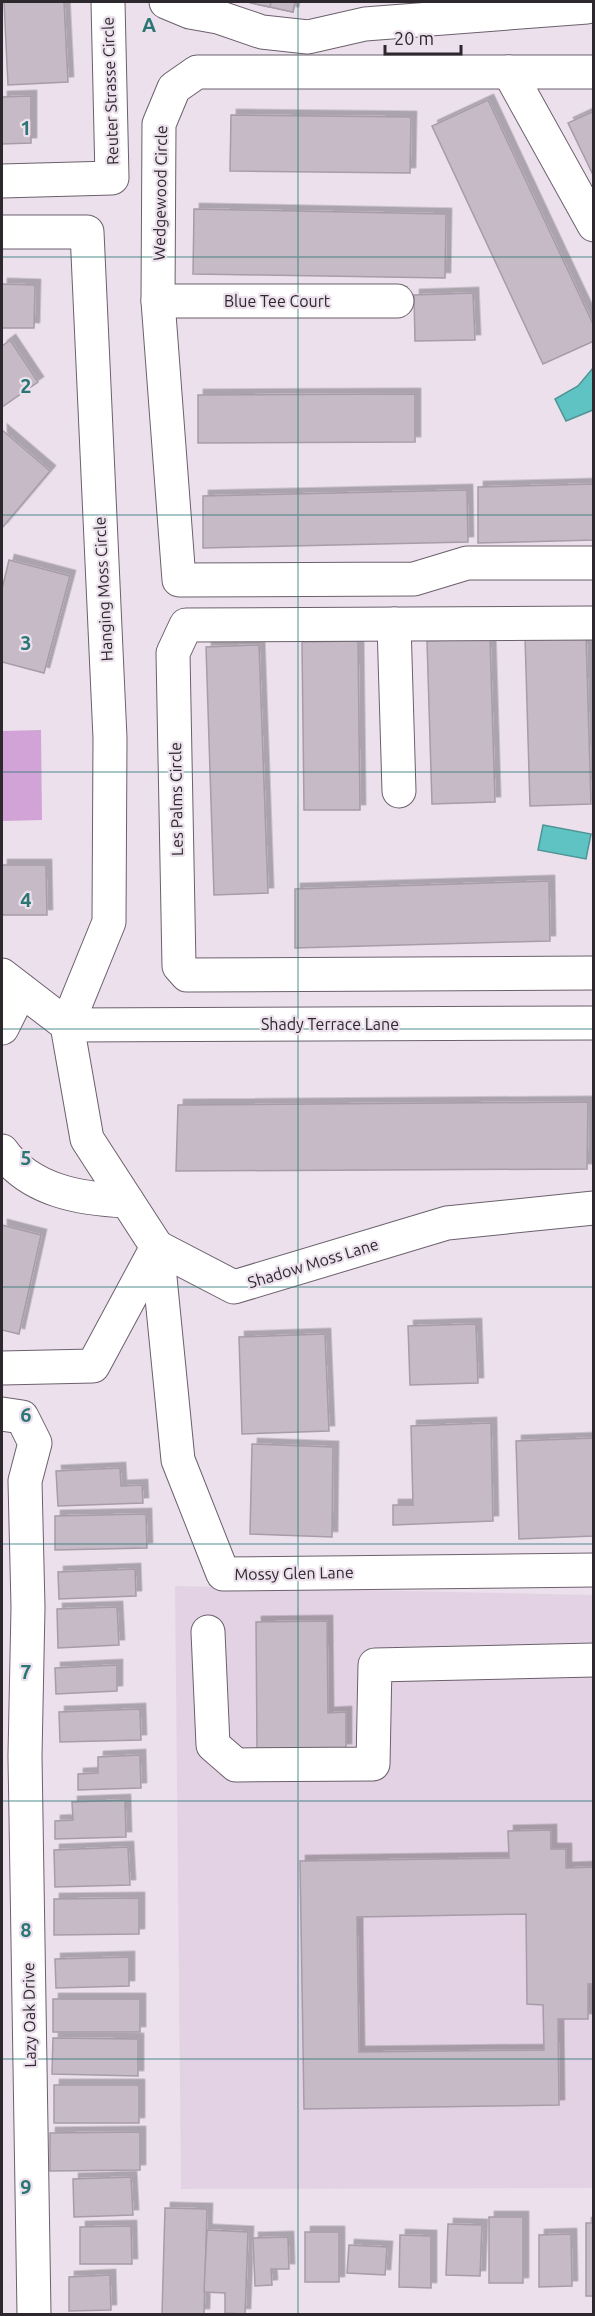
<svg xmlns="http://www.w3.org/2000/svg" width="595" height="2316" viewBox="0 0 595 2316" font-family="Ubuntu,sans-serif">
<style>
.built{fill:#e3d2e4}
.green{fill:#d2a3d7}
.water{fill:#5ec3c2;stroke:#4f9495;stroke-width:1.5}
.building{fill:#c5bac6;stroke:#a79ca8;stroke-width:1.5;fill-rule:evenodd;filter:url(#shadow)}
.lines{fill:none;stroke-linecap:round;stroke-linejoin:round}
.minor-casing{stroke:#6b616c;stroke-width:35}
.minor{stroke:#fff;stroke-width:33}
.grid{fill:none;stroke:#2b7575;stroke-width:1.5;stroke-opacity:0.55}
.labels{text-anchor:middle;stroke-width:4.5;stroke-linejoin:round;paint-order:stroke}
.street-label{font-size:16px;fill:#2c282d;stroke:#ebe0ec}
.grid-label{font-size:20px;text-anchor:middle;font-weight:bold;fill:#2b7575;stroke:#ebe0ec;stroke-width:4.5;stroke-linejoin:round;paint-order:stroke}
</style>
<defs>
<filter id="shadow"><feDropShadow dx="5.5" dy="-5.5" stdDeviation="0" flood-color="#0004"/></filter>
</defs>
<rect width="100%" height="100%" fill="#ebe0ec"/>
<polygon class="built" points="175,1586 593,1595 593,2188 181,2189"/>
<polygon class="green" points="41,730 42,820 2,821 2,731"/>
<g class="water">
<polygon points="593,368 593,410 566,421 555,399 578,386"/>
<polygon points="543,825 591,834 586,859 538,850"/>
</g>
<g class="building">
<polygon points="4,2 64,2 68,82 8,85"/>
<polygon points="252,2 271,2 270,7 251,3"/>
<polygon points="252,2 295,2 293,12 251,3"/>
<polygon points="271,2 295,2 293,12 270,7"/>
<polygon points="31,96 31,143 2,144 2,97"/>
<polygon points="488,100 594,326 594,341 543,364 432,126"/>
<polygon points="594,111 594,177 568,123"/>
<polygon points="231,115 411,117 410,173 230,171"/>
<polygon points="194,209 446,214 445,278 193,274"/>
<polygon points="2,284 35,285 34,328 2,328"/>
<polygon points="473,293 475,340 415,341 414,295"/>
<polygon points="10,340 38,382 2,407 2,346"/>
<polygon points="415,394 415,442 198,443 198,395"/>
<polygon points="2,430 50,471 2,528"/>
<polygon points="594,484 594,540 478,543 478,487"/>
<polygon points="467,490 468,542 203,548 203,496"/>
<polygon points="9,560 70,576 44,673 2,662 2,589"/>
<polygon points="586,634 591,804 530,806 525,637"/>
<polygon points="490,638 495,802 432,804 427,641"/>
<polygon points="358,641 360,810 304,810 302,642"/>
<polygon points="259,645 268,893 214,895 206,647"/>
<polygon points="2,865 46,865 47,915 2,915"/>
<polygon points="549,881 550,941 295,948 295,889"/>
<polygon points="588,1102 587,1169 176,1171 178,1105"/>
<polygon points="2,1225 41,1235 19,1334 2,1330"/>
<polygon points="476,1324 478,1383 410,1385 408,1326"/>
<polygon points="325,1334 329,1431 242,1434 239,1337"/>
<polygon points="491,1423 493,1521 393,1525 393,1505 413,1505 411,1426"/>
<polygon points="594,1438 594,1536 519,1539 516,1441"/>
<polygon points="252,1444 333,1447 332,1537 250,1534"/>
<polygon points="120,1468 121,1486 142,1485 143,1503 58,1506 56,1471"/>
<polygon points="146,1514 147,1548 55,1550 55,1516"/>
<polygon points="135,1569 136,1596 59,1599 58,1572"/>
<polygon points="117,1607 119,1645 58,1648 57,1609"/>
<polygon points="327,1621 328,1713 346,1712 346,1749 257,1750 256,1622"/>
<polygon points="117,1665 117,1691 56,1694 55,1668"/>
<polygon points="140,1709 141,1740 60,1742 59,1712"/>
<polygon points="140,1755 141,1788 78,1790 78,1774 98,1773 98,1757"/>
<polygon points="125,1800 126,1837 55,1839 55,1821 73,1820 72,1802"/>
<path d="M551,1830v19h15v19l27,-1 1,117h-6v35h-30l1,86 -255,4 -4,-248 209,-3 -1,-27zM526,1914l1,90 16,1 1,45 -185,2 -2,-135z"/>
<polygon points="128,1847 130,1885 55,1887 54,1850"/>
<polygon points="139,1898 139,1934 54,1935 54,1899"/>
<polygon points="129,1957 129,1986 56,1988 55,1959"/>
<rect x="53" y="1999" width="87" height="33"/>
<polygon points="53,2038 138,2039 138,2076 52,2074"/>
<rect x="54" y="2085" width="85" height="38"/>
<polygon points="140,2132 140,2170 50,2171 50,2133"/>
<polygon points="131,2177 133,2215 74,2217 73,2179"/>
<polygon points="165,2208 207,2209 204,2314 162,2314"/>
<rect x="489" y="2217" width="34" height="66"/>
<rect x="586" y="2223" width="8" height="73"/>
<polygon points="448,2224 482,2225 480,2276 446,2275"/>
<polygon points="131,2226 132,2264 80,2264 80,2227"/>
<polygon points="207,2230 248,2232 245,2314 225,2313 225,2293 204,2292"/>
<rect x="305" y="2232" width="34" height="50"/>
<polygon points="571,2234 572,2286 539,2287 539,2235"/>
<polygon points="400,2235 431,2236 431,2288 399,2287"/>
<polygon points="288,2237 289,2269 271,2269 272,2285 255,2286 253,2238"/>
<polygon points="349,2245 387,2247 385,2275 347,2273"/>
<polygon points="110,2275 111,2310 69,2311 69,2277"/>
</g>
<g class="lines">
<defs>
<g id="minor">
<polyline points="166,2 190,12 218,17 262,32 308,37 365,24 587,7 594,2"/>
<polyline points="509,72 594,225"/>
<polyline points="594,72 197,72 174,88 159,124 158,301 179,580 414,579 467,563 594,563"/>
<polyline points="2,181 112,178 108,2"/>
<polyline points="2,232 87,232 110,738 109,922 67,1025 594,1023"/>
<polyline points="158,301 397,301"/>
<polyline points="594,623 186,625 173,653 179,966 187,975 594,973"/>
<polyline points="394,624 399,791"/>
<polyline points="2,975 67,1025 87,1139 157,1247 178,1460 223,1574 594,1570"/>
<polyline points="2,1028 21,990"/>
<path d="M2,1151c28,40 79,48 125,50"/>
<polyline points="157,1247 234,1287 447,1223 594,1208"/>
<polyline points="2,1368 93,1366 157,1247"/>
<polyline points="2,1414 22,1417 35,1443 25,1481 28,1607 25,1756 34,2314"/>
<polyline points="208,1632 213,1745 236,1765 373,1764 375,1665 594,1660"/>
</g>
</defs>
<use href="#minor" class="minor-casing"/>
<use href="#minor" class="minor"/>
</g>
<path class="grid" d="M298,2v2312M2,257h592M2,515h592M2,772h592M2,1029h592M2,1287h592M2,1544h592M2,1801h592M2,2059h592"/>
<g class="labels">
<g class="street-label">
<text transform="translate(110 91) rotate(-92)" y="6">Reuter Strasse Circle</text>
<text transform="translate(160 193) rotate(-89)" y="6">Wedgewood Circle</text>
<text x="277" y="307">Blue Tee Court</text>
<text transform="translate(103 589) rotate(-93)" y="6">Hanging Moss Circle</text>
<text transform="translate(176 799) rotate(-91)" y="6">Les Palms Circle</text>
<text x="330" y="1030">Shady Terrace Lane</text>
<text transform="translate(313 1263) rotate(-17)" y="6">Shadow Moss Lane</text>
<text transform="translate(294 1573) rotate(-1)" y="6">Mossy Glen Lane</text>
<text transform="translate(29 2015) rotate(-91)" y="6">Lazy Oak Drive</text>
</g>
</g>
<g class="grid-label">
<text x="149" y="32">A</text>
<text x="26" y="135">1</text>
<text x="26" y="393">2</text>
<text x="26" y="650">3</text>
<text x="26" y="907">4</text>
<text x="26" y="1165">5</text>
<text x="26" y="1422">6</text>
<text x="26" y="1679">7</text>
<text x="26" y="1937">8</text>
<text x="26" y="2194">9</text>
</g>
<rect width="595" height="2316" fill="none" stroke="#2c282d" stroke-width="6"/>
<path d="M385 45v9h76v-9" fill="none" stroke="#2c282d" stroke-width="3"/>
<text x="394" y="45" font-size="18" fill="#2c282d" stroke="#ebe0ec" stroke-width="4.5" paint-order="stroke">20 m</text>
</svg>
